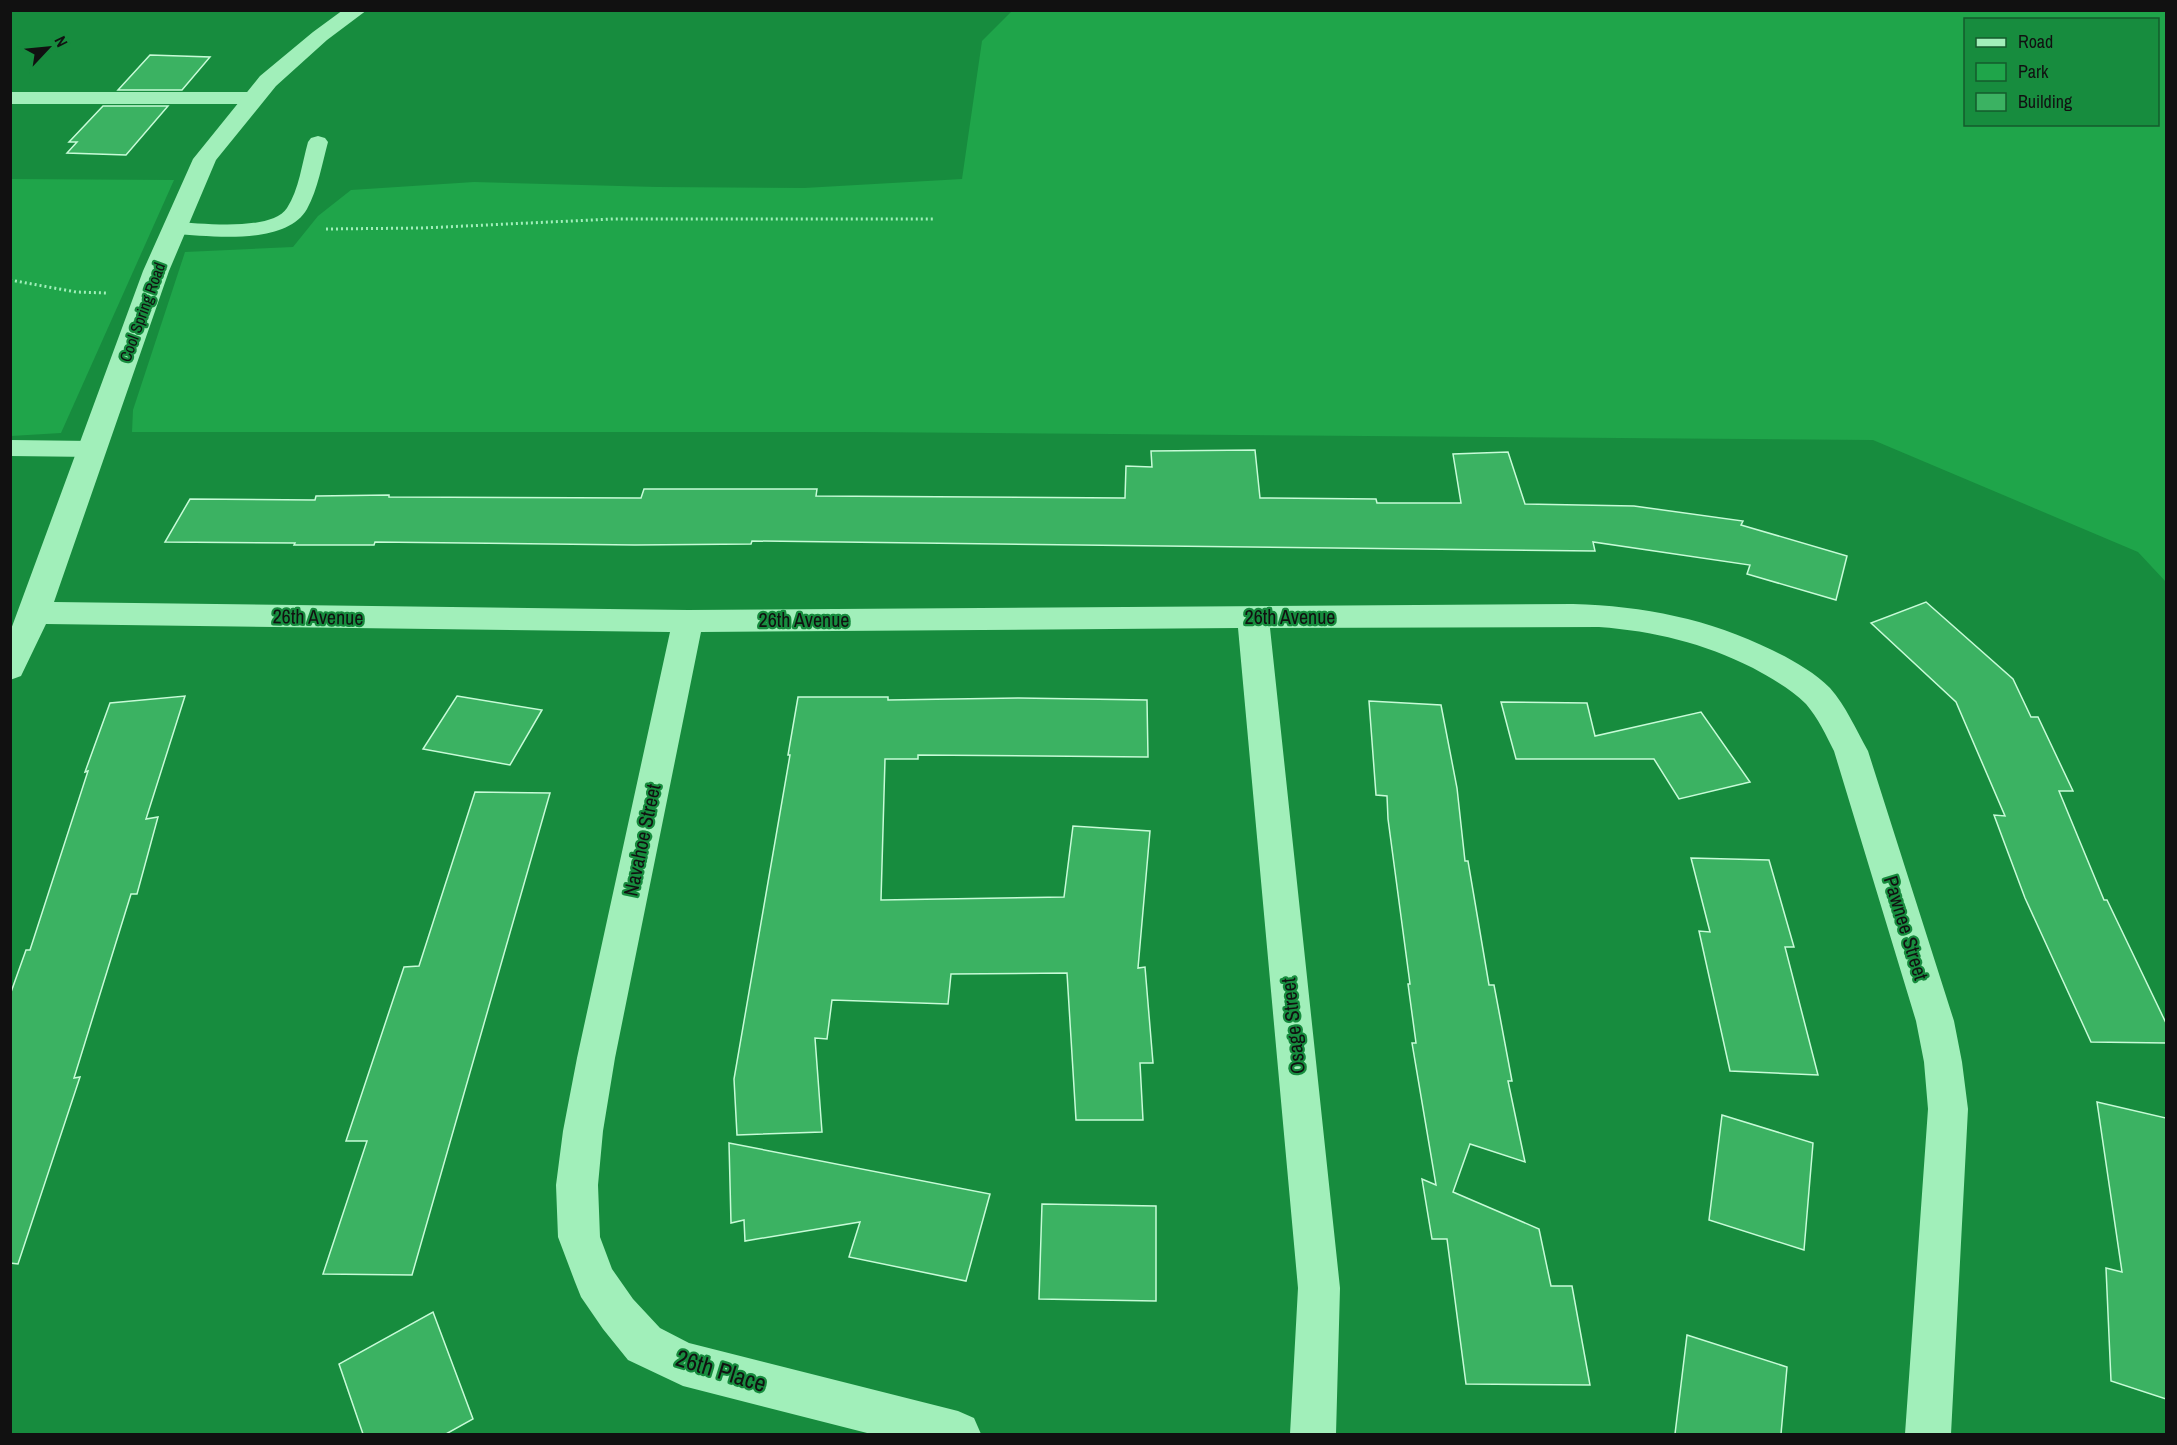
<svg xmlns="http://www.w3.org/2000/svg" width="2177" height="1445" viewBox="0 0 2177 1445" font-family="'Archivo Narrow',sans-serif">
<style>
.green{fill:#1fa54a;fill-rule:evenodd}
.building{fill:#3bb262;stroke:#c7fbd7;stroke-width:1.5}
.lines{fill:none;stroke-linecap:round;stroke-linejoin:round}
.path{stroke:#a1efba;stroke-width:3;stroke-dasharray:2 3;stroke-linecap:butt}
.lane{fill:#a1efba;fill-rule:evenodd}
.street{fill:#a1efba;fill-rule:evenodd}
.labels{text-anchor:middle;stroke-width:4.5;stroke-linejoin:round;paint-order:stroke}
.far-street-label{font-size:16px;fill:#111;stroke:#178c3e}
.street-label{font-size:20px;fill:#111;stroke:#178c3e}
.near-street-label{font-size:24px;fill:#111;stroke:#178c3e}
</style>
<rect width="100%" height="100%" fill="#178c3e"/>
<g class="green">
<path d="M1013,10l1153,1v571l-28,-30 -265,-112 -1010,-8h-731l1,-22 52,-158 108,-5 25,-31 33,-26 123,-8 183,5 147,1 158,-9 20,-138zM1966,20h192v104h-192z"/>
<polygon points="11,179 174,180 61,433 11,436"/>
</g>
<g class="building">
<polygon points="150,55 210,57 182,90 118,90"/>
<polygon points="103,106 168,106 126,155 67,153 77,142 69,142"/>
<polygon points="1255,450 1260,498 1376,499 1377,503 1461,503 1453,454 1508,452 1525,504 1634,506 1743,521 1741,525 1847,556 1836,600 1747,574 1750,565 1593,542 1595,551 752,541 751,544 635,545 375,542 374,545 294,545 295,543 165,542 190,499 315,500 316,496 389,495 389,497 641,498 644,489 817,489 816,496 1125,498 1126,466 1152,467 1151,451"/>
<polygon points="1926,602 2013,679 2031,717 2038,717 2073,791 2059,791 2104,900 2107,900 2166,1023 2166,1043 2091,1042 2025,898 1994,815 2005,816 1956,702 1871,623"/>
<polygon points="185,696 146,819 158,817 137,894 131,894 74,1078 80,1077 18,1264 10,1263 10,995 26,950 30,950 88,771 85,772 110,703"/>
<polygon points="457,696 542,710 510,765 423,749"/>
<polygon points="798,697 888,697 888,700 1019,698 1147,700 1148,757 918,755 918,759 885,759 881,900 1064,897 1073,826 1150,831 1138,968 1145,967 1153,1063 1140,1063 1143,1120 1076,1120 1067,973 951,974 948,1004 832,1000 827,1039 815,1038 822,1132 737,1135 734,1079 790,755 788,755"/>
<polygon points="1369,701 1441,705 1457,788 1465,861 1468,861 1489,985 1494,985 1512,1081 1508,1081 1525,1162 1470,1144 1453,1192 1539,1229 1551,1286 1572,1286 1590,1385 1466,1384 1447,1239 1432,1239 1422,1179 1436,1185 1412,1043 1416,1043 1408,984 1410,984 1388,819 1387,796 1376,795"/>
<polygon points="1501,702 1587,703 1595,736 1701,712 1750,782 1679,799 1654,759 1516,759"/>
<polygon points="475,792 550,793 412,1275 323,1274 367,1141 346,1141 404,967 419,966"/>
<polygon points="1691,858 1769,860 1794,947 1785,947 1818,1075 1730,1071 1699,931 1710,932"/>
<polygon points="2097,1102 2166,1118 2166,1399 2111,1381 2106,1268 2122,1272"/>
<polygon points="1722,1115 1813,1143 1804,1250 1709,1220"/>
<polygon points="729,1143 990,1194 966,1281 849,1257 860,1222 745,1241 744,1220 731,1223"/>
<polygon points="1042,1204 1156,1206 1156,1301 1039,1299"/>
<polygon points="433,1312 473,1419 446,1434 363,1434 339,1364"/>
<polygon points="1687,1335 1787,1367 1781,1434 1675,1434"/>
</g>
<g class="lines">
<g class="path">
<polyline points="326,229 423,228 613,219 935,219"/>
<polyline points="10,280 76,292 106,293"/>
</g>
<g class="lane">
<polygon points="10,92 254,92 261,94 264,98 261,102 254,104 10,104"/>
<path d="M318,136l7,2 3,4c-6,22 -10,47 -21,67 -21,37 -96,27 -132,25l-7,-2 -3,-4 3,-4 7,-2c26,1 96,10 112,-14 12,-18 15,-45 21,-66l3,-4z"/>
<polygon points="10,440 93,441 102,443 105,449 102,455 93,457 10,456"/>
</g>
<path class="street" d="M343,10h24l-40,30 -51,46 -60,74 -47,111 -115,331 634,8 885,-6c71,2 136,15 199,46 21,10 42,22 58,38 16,18 26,42 38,63l86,270 8,41 6,47 -17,325h-46l23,-325 -4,-47 -8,-41 -82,-270c-8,-16 -16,-33 -28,-47 -15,-15 -35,-26 -53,-36 -50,-25 -99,-37 -154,-41l-329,1 70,660 -4,146h-46l8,-146 -60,-660 -537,4 -86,426 -12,73 -5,54 2,52 12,32 21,30 27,29 29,15 269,68 16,7 7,16h-110l-188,-48 -55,-26 -25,-31 -22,-32 -6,-15 -17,-45 -2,-52 7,-54 14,-73 93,-426 -624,-8 -25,52 -11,4v-48l133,-361 50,-112 67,-83 53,-44z"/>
</g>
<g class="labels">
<g class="far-street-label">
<text transform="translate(142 312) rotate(-70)" y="6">Cool Spring Road</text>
</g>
<g class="street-label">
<text transform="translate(318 617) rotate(1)" y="7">26th Avenue</text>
<text x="1290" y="624">26th Avenue</text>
<text x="804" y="627">26th Avenue</text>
<text transform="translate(642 840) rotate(-78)" y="7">Navahoe Street</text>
<text transform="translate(1906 928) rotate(73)" y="7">Pawnee Street</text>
<text transform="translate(1293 1026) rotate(-96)" y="7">Osage Street</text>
</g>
<g class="near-street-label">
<text transform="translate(721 1371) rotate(17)" y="8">26th Place</text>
</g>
</g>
<rect width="2177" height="1445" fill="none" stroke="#111111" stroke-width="24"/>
<rect x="1964" y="18" width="195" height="108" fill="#178c3e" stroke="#155b2c" stroke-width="1.5"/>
<rect x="1976" y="38" width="30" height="9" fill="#a1efba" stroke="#155b2c" stroke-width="1.5"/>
<text x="2018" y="48" font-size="18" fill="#111111">Road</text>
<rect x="1976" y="63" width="30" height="18" fill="#1fa54a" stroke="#155b2c" stroke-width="1.5"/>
<text x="2018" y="78" font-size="18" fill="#111111">Park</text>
<rect x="1976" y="93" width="30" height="18" fill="#3bb262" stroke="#155b2c" stroke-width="1.5"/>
<text x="2018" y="108" font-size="18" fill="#111111">Building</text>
<g transform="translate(48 48) rotate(64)" stroke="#178c3e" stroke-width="4.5" paint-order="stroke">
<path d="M0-4.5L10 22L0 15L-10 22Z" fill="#111111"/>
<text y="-9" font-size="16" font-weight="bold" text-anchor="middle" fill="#111111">N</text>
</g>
</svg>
